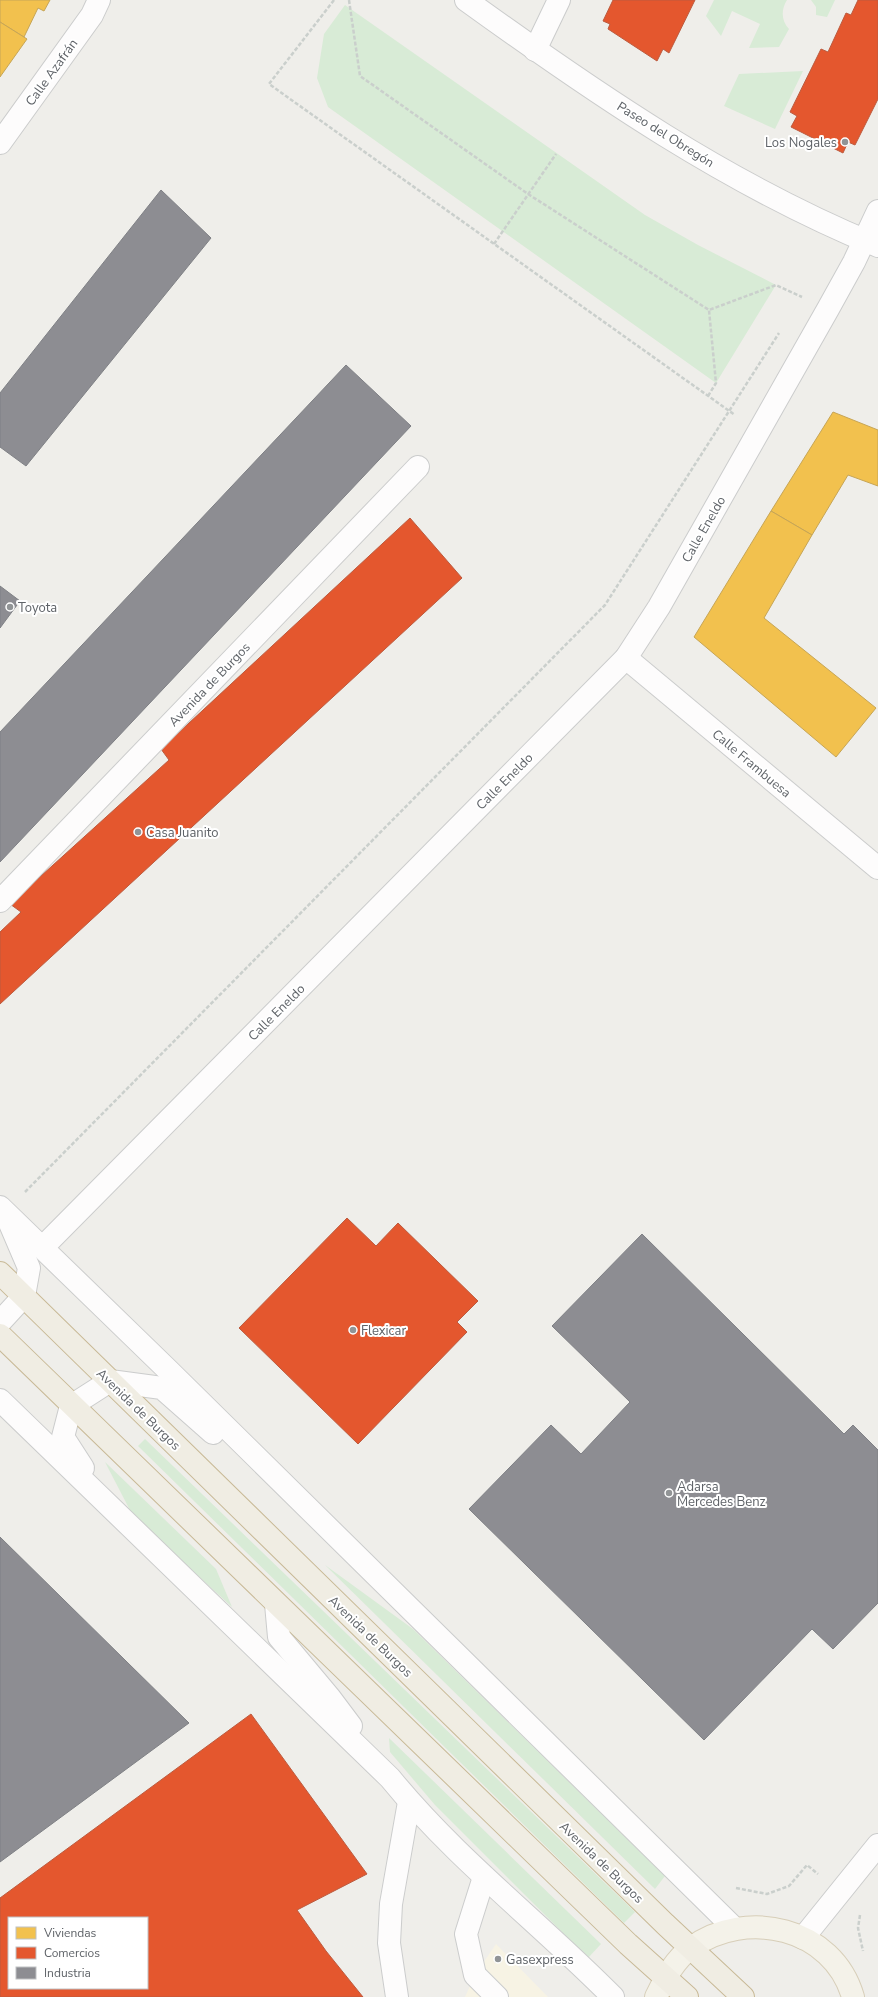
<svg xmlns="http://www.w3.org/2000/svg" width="878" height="1997" viewBox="0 0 878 1997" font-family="'Nunito Sans',sans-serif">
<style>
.commercial{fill:#f7f3e4}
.green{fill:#d8ebd6}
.homes{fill:#f2c14e;stroke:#c6a556}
.shops{fill:#e4572e;stroke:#bc5b3f;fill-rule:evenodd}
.industry{fill:#8d8d92;stroke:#7f8085}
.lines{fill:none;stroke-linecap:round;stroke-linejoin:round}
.minor-casing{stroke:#cbcccc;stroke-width:24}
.major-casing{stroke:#d7ceb8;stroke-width:24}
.highway-casing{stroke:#c8b996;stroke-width:24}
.path{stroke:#cacfcc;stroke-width:2.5;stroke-dasharray:4 2;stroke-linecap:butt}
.minor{stroke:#fdfcfc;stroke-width:22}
.major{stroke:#f4f2e9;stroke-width:22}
.highway{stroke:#f0ede3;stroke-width:22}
.poi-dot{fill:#919496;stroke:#fff;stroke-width:1.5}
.labels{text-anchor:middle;stroke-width:4;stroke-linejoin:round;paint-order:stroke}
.street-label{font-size:13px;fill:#5f6368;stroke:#fff}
.poi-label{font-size:13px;fill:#5f6368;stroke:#fff;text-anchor:start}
</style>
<rect width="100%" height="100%" fill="#efeeea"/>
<polygon class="commercial" points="496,1944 548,1997 465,1997 475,1975"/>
<g class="green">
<path d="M714,0h73c-6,9 -6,21 2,29l-10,18 -30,1 11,-24 -28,-13 -11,25 -15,-20z"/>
<polygon points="811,0 835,0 827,17 816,15 816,7"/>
<polygon points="345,5 645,215 698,245 776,285 716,383 328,107 317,78 324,34"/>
<polygon points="803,71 775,129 724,106 739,74"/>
<polygon points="145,1439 635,1912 624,1923 138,1446"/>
<polygon points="105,1462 216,1569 232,1607 133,1516"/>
<polygon points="325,1565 413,1629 665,1876 655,1889"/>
<polygon points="389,1738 601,1944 588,1958 435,1805 390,1752"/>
</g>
<g class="homes">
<polygon points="0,0 50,0 44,11 38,8 24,37 0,22"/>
<polygon points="0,22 27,39 0,77"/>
<polygon points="833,412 878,430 878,486 848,475 812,535 771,511"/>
<polygon points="771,511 812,535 764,618 876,708 836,757 694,637"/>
</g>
<g class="shops">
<polygon points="613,0 695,0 669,53 663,49 657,61 608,29 610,24 603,21"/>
<polygon points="858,0 878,0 878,99 855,145 848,142 843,153 791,127 797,116 790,112 821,49 828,52 846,13 851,15"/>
<polygon points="410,518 462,578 0,1004 0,932 21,912 10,904 169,760 161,749"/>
<polygon points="347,1218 376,1246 398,1223 478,1301 457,1322 467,1332 358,1444 239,1328"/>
<path d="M251,1714l116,160 -70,36 29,41 37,46h-363v-99zM9,1918h138v70h-138z"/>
</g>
<g class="industry">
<polygon points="161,190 211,238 26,466 0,447 0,393"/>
<polygon points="346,365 411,426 0,862 0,732"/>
<polygon points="0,586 20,601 0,628"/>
<polygon points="642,1234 844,1434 853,1425 878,1450 878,1603 833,1649 812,1629 704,1740 469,1509 551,1425 581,1454 630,1402 552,1326"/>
<polygon points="0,1537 189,1723 0,1862"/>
</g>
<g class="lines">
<defs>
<g id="minor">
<path d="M466,0c130,94 263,185 412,246"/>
<polyline points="535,50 559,0"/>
<polyline points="0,143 92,15 99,0"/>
<polyline points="626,658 878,868"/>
<polyline points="0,901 418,467"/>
<polyline points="0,1207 168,1370 734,1928"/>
<polyline points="43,1247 626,658 659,607 828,309 854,262 878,211"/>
<polyline points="0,1322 24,1296 29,1268 8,1219"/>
<path d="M0,1400l390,378c66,81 150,145 223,219"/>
<polyline points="83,1468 63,1437 71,1406 110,1381 162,1388 213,1433"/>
<polyline points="276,1604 279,1637 330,1698 351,1726"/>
<polyline points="484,1877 466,1934 475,1975 497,1997"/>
<polyline points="803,1938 878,1845"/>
<polyline points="397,1997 389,1943 391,1904 409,1802"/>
</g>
<path id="major" d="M656,1997c9,-18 18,-37 35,-49 55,-40 142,-21 162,49"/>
<g id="highway">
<polyline points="0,1273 665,1924 743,1997"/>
<polyline points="0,1335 628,1944 687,1997"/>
</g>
</defs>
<use href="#minor" class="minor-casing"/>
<use href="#major" class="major-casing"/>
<use href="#highway" class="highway-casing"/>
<g class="path">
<polyline points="334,0 269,84 735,415"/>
<polyline points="349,0 360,76 528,194 709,310 776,285 802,297"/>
<polyline points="494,244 556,154"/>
<polyline points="708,396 716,383 709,310"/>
<polyline points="25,1192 605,605 779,333"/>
<polyline points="736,1888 767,1894 789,1886 807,1865 818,1874"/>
<polyline points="860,1915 858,1928 863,1951"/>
</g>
<use href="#minor" class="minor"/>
<use href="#major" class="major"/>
<use href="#highway" class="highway"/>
</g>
<g class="poi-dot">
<circle cx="845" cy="142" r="4"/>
<circle cx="10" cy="607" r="4"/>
<circle cx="138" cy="832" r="4"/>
<circle cx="353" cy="1330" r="4"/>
<circle cx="669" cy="1493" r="4"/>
<circle cx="498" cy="1959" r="4"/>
</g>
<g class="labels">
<g class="street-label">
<text transform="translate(51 72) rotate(-54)" y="5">Calle Azafrán</text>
<text transform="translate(666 134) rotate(32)" y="5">Paseo del Obregón</text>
<text transform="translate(703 529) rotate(-60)" y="5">Calle Eneldo</text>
<text transform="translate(209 684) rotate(-46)" y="5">Avenida de Burgos</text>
<text transform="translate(752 763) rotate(40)" y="5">Calle Frambuesa</text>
<text transform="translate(504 781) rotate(-45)" y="5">Calle Eneldo</text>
<text transform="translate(276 1012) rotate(-45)" y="5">Calle Eneldo</text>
<text transform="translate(139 1409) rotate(44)" y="5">Avenida de Burgos</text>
<text transform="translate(371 1636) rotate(44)" y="5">Avenida de Burgos</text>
<text transform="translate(602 1862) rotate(44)" y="5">Avenida de Burgos</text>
</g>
<g class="poi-label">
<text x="837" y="147" text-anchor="end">Los Nogales</text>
<text x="18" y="612">Toyota</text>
<text x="146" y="837">Casa Juanito</text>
<text x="361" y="1335">Flexicar</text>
<text x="677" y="1491">Adarsa<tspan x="677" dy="15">Mercedes Benz</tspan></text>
<text x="506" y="1964">Gasexpress</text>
</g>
</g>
<rect x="8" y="1917" width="140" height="72" fill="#ffffff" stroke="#bfc1c3"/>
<rect x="16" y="1927" width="20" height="12" fill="#f2c14e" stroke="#bfc1c3"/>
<text x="44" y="1937" font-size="12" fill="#5f6368">Viviendas</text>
<rect x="16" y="1947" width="20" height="12" fill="#e4572e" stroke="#bfc1c3"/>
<text x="44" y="1957" font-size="12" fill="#5f6368">Comercios</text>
<rect x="16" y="1967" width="20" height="12" fill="#8d8d92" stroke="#bfc1c3"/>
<text x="44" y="1977" font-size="12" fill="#5f6368">Industria</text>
</svg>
